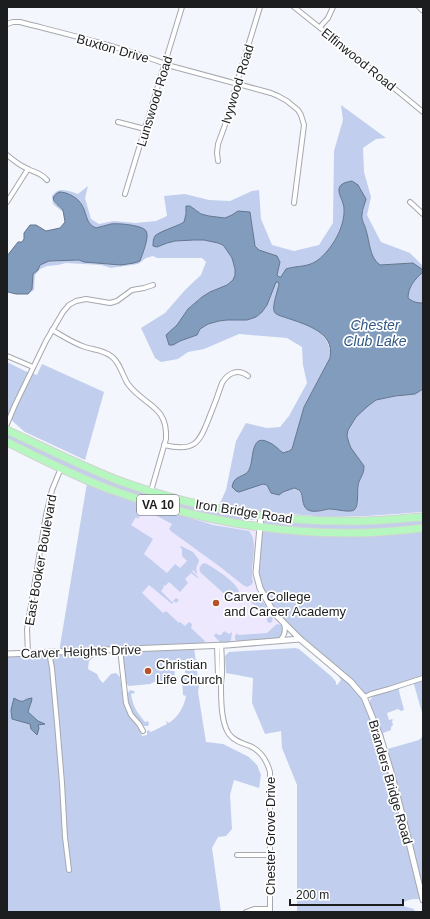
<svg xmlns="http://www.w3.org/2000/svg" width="430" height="919" viewBox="0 0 430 919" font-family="Arial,sans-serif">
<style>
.education{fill:#ede8fe}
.green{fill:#c1ceed}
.water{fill:#829cbe;stroke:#63768e}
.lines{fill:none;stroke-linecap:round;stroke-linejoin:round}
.minor-casing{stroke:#a6a8ae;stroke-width:6}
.tertiary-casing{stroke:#a6a8ae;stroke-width:7}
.primary-casing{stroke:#d2d2d2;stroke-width:9}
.minor{stroke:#fff;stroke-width:4}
.tertiary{stroke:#fff;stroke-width:5}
.primary{stroke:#b6f7c0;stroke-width:7}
.poi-dot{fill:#b95327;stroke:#fff;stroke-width:1.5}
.labels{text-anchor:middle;stroke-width:3.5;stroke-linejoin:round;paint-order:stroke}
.shield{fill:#fff;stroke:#606162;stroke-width:1}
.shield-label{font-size:12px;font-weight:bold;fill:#1c1d1f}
.street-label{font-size:13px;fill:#1c1d1f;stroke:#fff}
.poi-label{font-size:13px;fill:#1c1d1f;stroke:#fff;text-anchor:start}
.water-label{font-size:14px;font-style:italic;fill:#315786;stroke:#fff}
</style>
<rect width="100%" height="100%" fill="#f3f6fc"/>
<polygon class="education" points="105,487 259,527 284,623 280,641 135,649"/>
<g class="green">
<path d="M341,105l45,33 -10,1 -13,9 1,24 7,25 -4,18 14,27 29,11 13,13v4l-10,-7 -33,2c-11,-8 -10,-23 -14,-35 -1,-5 -5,-10 -4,-15 0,-6 3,-11 4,-16l-25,-2c1,4 3,9 3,13 1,18 -17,49 -35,55 -9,3 -22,4 -28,12h-2l-2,-2 3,-13 -3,-6 -18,-6 -4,-3 -4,-30 -13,-6 -6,4 -7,3 -17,-2 -7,-2 -11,-8 -4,1v7l-2,8 -25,11 -4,3 -2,10 4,1 10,-4 8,-2 19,-1h10l14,3 5,2 3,4 6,9 3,11v6l-2,5 -6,5 -17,7 -8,5 -14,12 -11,16 -11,10 1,5 2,5h4l7,-4 17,-6 3,-6 8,-5 11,-3 8,-1h20l9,-3 6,-5 5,-7 8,-23h3l1,2 -6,26c4,7 20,10 28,12 15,5 32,18 29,36l-26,49 -12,42 -9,4 -5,-3 -5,-6 -19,4 -4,21 -3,4 -8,19 23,-8 5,1 9,10h3l4,-3 11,-4c6,3 8,6 9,13l17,10 13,-2 7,1 17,-5 1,-19 6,-20 -13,-18 -2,-5 -2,-7 1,-6 8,-13 12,-11 8,-6 19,-4 20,-2 8,-5v123l-56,4 -39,1 -62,-5 -27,-4 -19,-5 6,-13 10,-49 10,-18 21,5 13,-1 9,-11 18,-33 -4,-18 -1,-18 -15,-9 -48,-4 -35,15 -16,3 -10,7 -17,3 -6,-4 -14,-30 24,-15 21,-24 15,-14 5,-13 -4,-4h-45l-4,-2 -7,2 -8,6 -27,4 -10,-3 -35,-2 -8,2 -11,1 -7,3 -5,6 -1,15 -6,4 4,-5 1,-15 5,-4 2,-5 9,-4 30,-1 20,3h9l8,2 20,-3 4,-35 -11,-2 -17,-1 -16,4c-10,-4 -9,-13 -13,-22 -3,-6 -9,-9 -15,-13l-15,5 1,5 9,7 1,3 -11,-9 -1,-8c7,-10 16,-5 26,-2l10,-8 -3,12 6,21 8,5 15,-3 21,2 21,-2 11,-5 -3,-20 21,-2 24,6 21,1 22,-10 7,-1 2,29 11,26 22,6 25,-6 14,-22 1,-72 9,-31z"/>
<path d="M423,272v31c-6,0 -10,-1 -15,-5 0,-11 7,-19 15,-26z"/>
<path d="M7,362l18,9 12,4 5,-11 62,28 -19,68 -60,-28c-7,-5 -11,-11 -18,-15z"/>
<polygon points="7,434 103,476 254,518 255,520 226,519 193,512 135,495 87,476 7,439"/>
<path d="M87,483l39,15 87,27 36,6c9,10 3,29 3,41 0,4 0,7 1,10l-2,3 -4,2 -4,-2 -24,-19 -47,-34 -3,-3 3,-5 -28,-15 -6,10 -2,-2 -5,8 22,14 -9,15 23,19 8,-9 5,4 7,-7 -5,-5v-7l-2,-2 1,-1 12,6 6,8c-1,7 -5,6 -1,15l-5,-5 -1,1 6,6 1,2 -8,-6 -6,6 3,4 -8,9 -11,-10 -4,4 -1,-1 -1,1 1,1 -3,4 11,11 4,-4 3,2 -3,3 -2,-2 -2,3 -23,-19 -7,8 21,20 3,-2 12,11v1l2,-1 5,4 4,-4 3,2 -1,4 14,13 -1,2 -145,9z"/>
<path d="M423,518v7c-53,6 -106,5 -159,-1l-1,-1v-2l4,-1 22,2z"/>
<polygon points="260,528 299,532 423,528 423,716 413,681 364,697 274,612 260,587 257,574"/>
<path d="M204,563l3,1c7,4 38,23 31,32 -3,3 -6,3 -9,2l-28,-25c-3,-4 -1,-8 3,-10z"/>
<path d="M247,594c15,-1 18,13 26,23l-1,5 -3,1 -2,-2v-5l-23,-20z"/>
<polygon points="277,624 281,625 284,631 281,636 278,638 238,642 235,639 235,636 237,633 238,635 267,633"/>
<polygon points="224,631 229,634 232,632 231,640 228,643 221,643 214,636 216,633 218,635 221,635"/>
<path d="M194,647l5,39 -1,6 8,50 17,2 26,13 8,8 4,10 -2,13 -25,-8 -4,15 2,34 -6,7 -8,1 -6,11 9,64h-214v-256l85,-4 2,5 -5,4 -1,8 9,5 3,6 3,3 8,-9 5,-1 4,4c2,11 2,25 7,35 5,9 12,14 15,24l5,-1v-4l1,-1 3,2 16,-8 -1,-3 3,2c9,-6 15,-16 17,-27l-3,-1 -1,-17 3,-1v-13l-3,-1 -8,1 1,13h3v2h-6l-6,2 -12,1 -4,2 -21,2 -3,-3 -3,-25c2,-6 6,-6 12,-8z"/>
<path d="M295,648l4,1 33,28 4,5v3l2,-1 3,-4 -4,-7c8,6 16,12 22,21 12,19 20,47 27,68 13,46 23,92 35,137 -8,0 -15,0 -21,6l14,4 1,3h-118v-127l-15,-37 -1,-17 -16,3 -13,-31 1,-25 -27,-5 -1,-17 4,-4z"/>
<polygon points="399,688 399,691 404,710 401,711 398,709 387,713 389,720 392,719 393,720 392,721 393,725 391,727 391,730 383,733 384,737 382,737 370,704 370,700 373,696"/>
<path d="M130,690l4,1 1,2 -4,1c2,13 6,18 14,28l3,-1 1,3 -1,2h-4c-11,-9 -15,-18 -17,-32z"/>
<polygon points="423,736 423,900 384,750 419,740"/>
</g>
<g class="water">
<path d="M352,181l6,4 8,14c-1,5 -4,10 -4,16 -1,5 3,10 4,15 4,12 3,27 14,35l33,-2 10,7v2c-8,7 -15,15 -15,26 5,4 9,5 15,5v86l-8,5 -20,2 -19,4 -8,6 -12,11 -8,13 -1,6 2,7 2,5 13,18c0,10 -5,12 -6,20 -1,6 1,21 -4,24 -4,3 -18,-1 -25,-1 -6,1 -15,4 -21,1 -7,-4 -4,-14 -8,-19 -1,-1 -5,-3 -6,-3l-11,4 -4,3 -8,-2 -4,-8 -4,-1 -24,8 -3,-1 -4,-4c2,-13 13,-9 17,-17 5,-9 1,-37 19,-28 6,2 10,7 15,11l6,-2 3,-2 12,-42 26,-49c6,-28 -30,-35 -49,-42 -3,-1 -6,-2 -7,-5 -2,-5 4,-21 5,-27l-1,-2h-2l-9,23 -5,7 -6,5 -9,3h-20l-8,1 -11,3 -8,5 -3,6 -17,6 -7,4h-4l-3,-10 11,-10 11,-16 14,-12 8,-5 17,-7 6,-5 2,-5v-6l-3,-11 -6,-9 -3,-4 -5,-2 -14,-3h-10l-19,1 -8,2 -10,4 -4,-1c0,-3 0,-7 2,-10 3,-4 23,-10 29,-14l2,-8v-8h4l11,8 8,2 16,2 7,-3 6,-4 12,1 5,34 4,4 18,6 3,6 -3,13 2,2h2l5,-8c12,-4 21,-1 32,-9 14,-11 27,-33 26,-51 0,-6 -5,-14 -5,-18 -1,-7 7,-9 13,-10z"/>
<path d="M59,192c9,0 20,6 24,15 4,8 3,17 13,21 5,-1 10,-3 15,-4 6,-1 32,1 35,7 4,5 -4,24 -6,30l-6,2 -13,2 -37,-3 -5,-2 -30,1 -9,4 -2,5 -5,4 -1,15 -4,5h-12l-8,-2h-1v-36l11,-14h4l2,-3v-6l6,-8h6l10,6 14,-3 5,-6 -2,-12c-6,-6 -16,-11 -4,-18z"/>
<path d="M14,698c11,7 8,1 18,0 0,4 -3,9 -4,14l10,9 7,3 -7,1 1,3 -2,7 -6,-6 -1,-5 -18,-5 -1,-9z"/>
</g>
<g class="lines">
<defs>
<g id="minor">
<polyline points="294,7 344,47 423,112"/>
<polyline points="419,7 422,10"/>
<path d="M7,24l6,-2h7c50,13 102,25 151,44l100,27 7,3 9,5 11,9 3,5 3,10 -10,78"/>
<polyline points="320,27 328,18 333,7"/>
<polyline points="118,122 145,129"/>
<path d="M7,155c6,5 12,10 19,13 9,5 14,4 21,12"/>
<polyline points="218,161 217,153 218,144 225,125 238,79 260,7"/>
<polyline points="125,194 182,7"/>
<polyline points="7,202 28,169"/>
<polyline points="410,202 423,214"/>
<path d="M52,330c11,6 21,13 33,17 9,3 18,3 26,9 9,6 11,19 17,28 16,22 40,21 38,55l-15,52"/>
<polyline points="7,356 33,367"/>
<polyline points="7,424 15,405 46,341 63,312 69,305 76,301 86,299 110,303 117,301 132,290 144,288 153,285"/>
<path d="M164,445c30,7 35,-1 45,-27 5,-12 9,-23 13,-35 6,-10 16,-15 26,-7"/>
<path d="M280,641c5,-7 6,-10 4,-18"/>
<polyline points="217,645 218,675 220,682"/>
<path d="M221,645c1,10 1,19 1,28 0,4 -1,8 -1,12 0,14 0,38 8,49 5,7 13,9 21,12 11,5 17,15 20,26v140"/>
<polyline points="120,649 126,703 131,715 139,724 143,731"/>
<polyline points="49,652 52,668 57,723 62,783 65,837 69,870"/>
<polyline points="28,653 27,629 46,515 52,490 61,468"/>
<polyline points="364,697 371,694 389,689 423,678"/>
<polyline points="237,855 270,855"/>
<polyline points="246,912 254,909 270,909"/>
</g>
<g id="tertiary">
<polyline points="261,515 256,573 260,588 274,613 300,639 351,682 364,697 380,736 391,772 405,826 423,900"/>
<polyline points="7,654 227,645 300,639"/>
</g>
<g id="primary">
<path d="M7,430c36,17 72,35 110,50 73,27 150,41 228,41 26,1 52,-2 78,-4"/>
<path d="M7,442c33,16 65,33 99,46 77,28 159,45 241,45 26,0 51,-2 76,-5"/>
</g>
</defs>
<use href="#minor" class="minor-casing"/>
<use href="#tertiary" class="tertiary-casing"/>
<use href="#primary" class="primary-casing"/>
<use href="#minor" class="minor"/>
<use href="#tertiary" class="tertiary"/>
<use href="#primary" class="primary"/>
</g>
<g class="poi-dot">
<circle cx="216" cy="603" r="4"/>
<circle cx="148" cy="671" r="4"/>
</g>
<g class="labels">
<rect class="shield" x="137" y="495" width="42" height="20" rx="3"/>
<g class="shield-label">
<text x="158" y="509">VA 10</text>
</g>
<g class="street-label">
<text transform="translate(113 48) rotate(16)" y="5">Buxton Drive</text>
<text transform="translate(359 59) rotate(39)" y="5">Elfinwood Road</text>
<text transform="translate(237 84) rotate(-73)" y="5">Ivywood Road</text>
<text transform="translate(154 101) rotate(-73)" y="5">Lunswood Road</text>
<text transform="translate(244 511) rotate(9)" y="5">Iron Bridge Road</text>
<text transform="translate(40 560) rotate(-80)" y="5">East Booker Boulevard</text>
<text transform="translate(81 651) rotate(-2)" y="5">Carver Heights Drive</text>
<text transform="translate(391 782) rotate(74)" y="5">Branders Bridge Road</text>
<text transform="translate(270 836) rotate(-90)" y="5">Chester Grove Drive</text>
</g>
<g class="poi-label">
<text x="224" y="601">Carver College<tspan x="224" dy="15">and Career Academy</tspan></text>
<text x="156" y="669">Christian<tspan x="156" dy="15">Life Church</tspan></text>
</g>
<g class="water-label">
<text x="375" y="330">Chester<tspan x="375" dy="16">Club Lake</tspan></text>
</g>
</g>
<rect width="430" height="919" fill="none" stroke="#1c1d1f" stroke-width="16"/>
<path d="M290 899v6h113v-6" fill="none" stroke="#1c1d1f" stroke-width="2"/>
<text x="296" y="899" font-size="12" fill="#1c1d1f" stroke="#ffffff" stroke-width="3" paint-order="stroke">200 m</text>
</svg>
